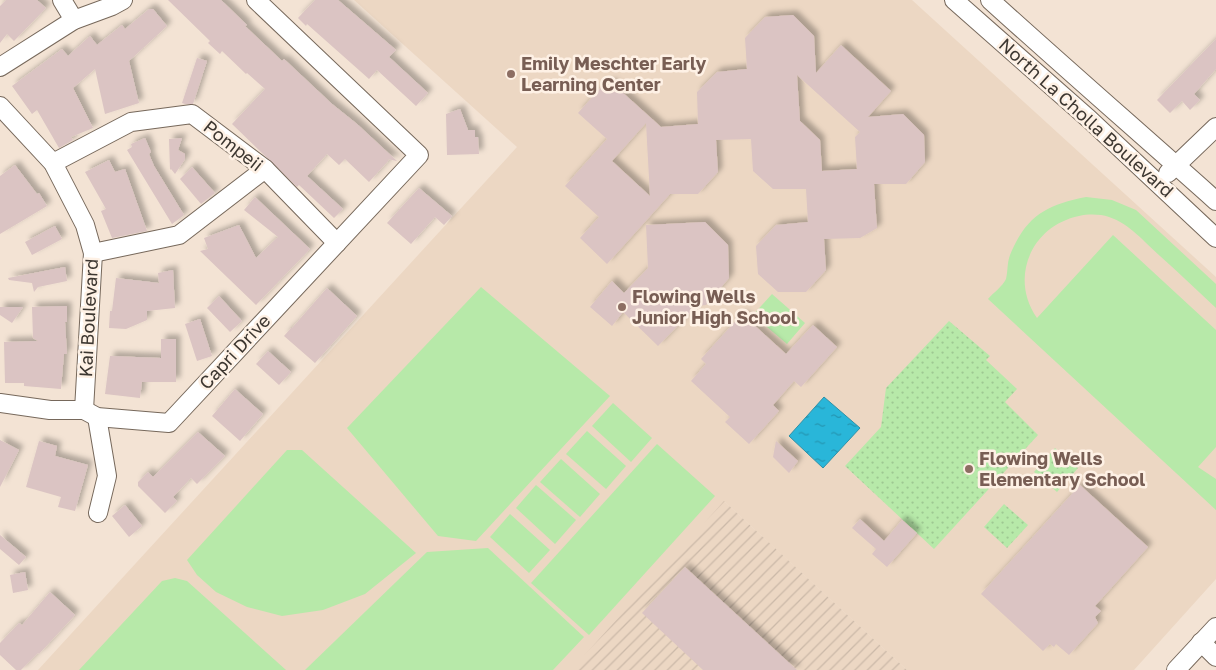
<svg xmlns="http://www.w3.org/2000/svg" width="1216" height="670" viewBox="0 0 1216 670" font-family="'Golos Text',sans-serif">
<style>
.built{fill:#ecd7c3}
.industrial{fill:url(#industrial-furrows)}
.grass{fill:url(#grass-dots)}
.garden{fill:#b7e9a9}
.water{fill:url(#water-ripples);stroke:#2f90a7}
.building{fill:#dbc4c3;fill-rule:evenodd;filter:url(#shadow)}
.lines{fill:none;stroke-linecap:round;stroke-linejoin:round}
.minor-casing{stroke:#76685b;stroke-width:20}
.minor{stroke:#fff;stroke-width:18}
.education-dot{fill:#8d6e63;stroke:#fef1e5;stroke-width:2}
.labels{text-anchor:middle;stroke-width:5;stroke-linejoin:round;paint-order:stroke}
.education-label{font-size:18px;font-weight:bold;fill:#785e54;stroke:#fef1e5;text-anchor:start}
.street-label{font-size:18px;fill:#3d3731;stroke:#fef1e5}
</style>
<defs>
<pattern id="industrial-furrows" width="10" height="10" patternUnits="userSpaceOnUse" patternTransform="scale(1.25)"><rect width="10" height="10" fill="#ecd7c3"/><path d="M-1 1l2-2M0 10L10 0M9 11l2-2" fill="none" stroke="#cbb9a8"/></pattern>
<pattern id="grass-dots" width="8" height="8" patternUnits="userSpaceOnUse" patternTransform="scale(1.25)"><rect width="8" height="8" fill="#b7e9a9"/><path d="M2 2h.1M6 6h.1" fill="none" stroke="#9ec892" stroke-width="1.8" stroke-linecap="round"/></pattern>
<pattern id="water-ripples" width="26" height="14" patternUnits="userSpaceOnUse" patternTransform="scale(1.25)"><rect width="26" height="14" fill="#29b6d9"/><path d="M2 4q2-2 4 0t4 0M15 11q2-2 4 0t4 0" fill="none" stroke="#2495b1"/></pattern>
<filter id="shadow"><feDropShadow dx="4.5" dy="-4.5" stdDeviation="2.5" flood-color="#0004"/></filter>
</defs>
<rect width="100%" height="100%" fill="#f3e3d4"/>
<polygon class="built" points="354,0 912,0 1216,277 1216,579 1134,670 907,670 725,502 572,670 38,670 517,147"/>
<polygon class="industrial" points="724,501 907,670 571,670"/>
<g class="grass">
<polygon points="949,321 990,356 986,360 1017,389 1005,402 1038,435 934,549 845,466 881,427 886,388"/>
<polygon points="1055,448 1078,468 1057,492 1034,472"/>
<polygon points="1004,504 1028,525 1007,548 984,527"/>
</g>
<g class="garden">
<path d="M1086,197l26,3 24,10 80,74v24c-19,-18 -37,-35 -56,-52 -16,-14 -30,-32 -51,-39 -9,-3 -21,-3 -30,-1 -48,10 -70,62 -42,102l76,-83 103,95v117l-18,20 18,12v31l-228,-211c5,-6 15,-13 18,-20 2,-8 1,-16 4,-24 16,-39 36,-50 76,-58z"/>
<polygon points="481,287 610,396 476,541 438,536 347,428"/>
<polygon points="772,294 805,323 787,344 753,315"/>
<polygon points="613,403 652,438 631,462 592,426"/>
<polygon points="587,431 626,466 606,489 566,454"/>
<polygon points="657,444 715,496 589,635 531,583"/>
<polygon points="287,450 302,450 416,553 365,594 323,610 282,616 247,607 216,592 197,575 187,560"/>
<polygon points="561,459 600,494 580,517 540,482"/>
<polygon points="536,485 576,520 555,544 516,508"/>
<polygon points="510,514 550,550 529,573 490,537"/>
<polygon points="488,548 584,637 553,670 305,670 427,552"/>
<polygon points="175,578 187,581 286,670 79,670 162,581"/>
</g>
<polygon class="water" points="824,397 860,428 823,468 789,436"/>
<g class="building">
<polygon points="6,0 37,0 46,8 14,41 7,34 0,43 0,6"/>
<polygon points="168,0 221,0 247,25 245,26 282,61 284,59 332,104 357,124 397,161 387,159 389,160 369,182 345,159 339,165 327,154 307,176 343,209 334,218 299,185 297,187 294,184 232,124 265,89 247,73 246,74 222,51 220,54 208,43 210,41"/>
<polygon points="315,0 338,0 396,50 389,57 428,93 416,106 377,70 369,79 307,24 306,26 298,18"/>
<polygon points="149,9 153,9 167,26 129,61 139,103 105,114 95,69 73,88 93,128 71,137 73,140 59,148 37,110 32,114 12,86 62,49 68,56 90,36 97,45 122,25 125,29"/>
<path d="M793,15l21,21 2,37 25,-28 50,46 -23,26 35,-3 21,21 1,27 -19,22h-32l3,44 -17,10 -36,1 2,31 -20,22h-28l-20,-18 -2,-28 20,-21 32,-3 -2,-33h-33l-20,-18 -2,-32 -35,1 2,32 -20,22h-28l-63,70 -27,-26 19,-21 -34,-31 42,-47 -29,-26 27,-30 3,2 3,-3 50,45 37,-3 -1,-32 20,-20 30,-3 -2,-31 20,-21zM797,75l63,57 -5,5 2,32 -35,2 -2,-31 -20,-19zM646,123l4,73 -38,-35z"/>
<polygon points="1216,39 1216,69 1194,94 1200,100 1190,110 1182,101 1170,113 1157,100"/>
<polygon points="197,58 207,61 193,104 185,104 182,103"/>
<polygon points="460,109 468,130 475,130 475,137 478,137 479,154 447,155 446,114"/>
<polygon points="145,138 151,152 149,154 154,166 184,215 172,224 127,150 132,147 131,144"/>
<polygon points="182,138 178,150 185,154 185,159 175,174 171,169 170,170 169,139"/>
<polygon points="109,160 115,172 125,169 147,231 112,238 101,211 106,209 85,172"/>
<polygon points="15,165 37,194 39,193 47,206 0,234 0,176"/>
<polygon points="192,167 215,193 201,204 180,179"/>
<polygon points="419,188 452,216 444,225 435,217 411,244 387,223"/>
<polygon points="255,197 310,249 256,305 200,251 208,249 204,238 239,225 256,258 278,237 244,210"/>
<polygon points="705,222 728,245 729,278 706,305 697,306 658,346 623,312 612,326 590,307 612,281 624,293 648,268 646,225"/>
<polygon points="55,226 62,239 32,255 25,242"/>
<polygon points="65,267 67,281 38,287 34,292 32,283 9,280 8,278"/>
<polygon points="173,270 175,308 147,311 147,320 126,329 109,328 110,311 112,311 116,278 159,283 158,273"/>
<polygon points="327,288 357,316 315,363 284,336 291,328 292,328"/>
<polygon points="219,296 242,321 230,332 207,308"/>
<polygon points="67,306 67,322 65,322 67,354 64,354 61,389 24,386 24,383 5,383 4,342 38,341 33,338 32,307"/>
<polygon points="0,307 23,307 12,323 0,315"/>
<polygon points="742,314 786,354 813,325 837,347 801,387 794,381 773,405 779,411 749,444 725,422 730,417 691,381 706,364 701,359"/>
<polygon points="200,319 212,356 197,361 185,324"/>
<polygon points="161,339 176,339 176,382 142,382 140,398 105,394 110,356 161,358"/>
<polygon points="268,351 291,372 279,385 256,364"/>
<polygon points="235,389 263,414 240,441 212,416"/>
<polygon points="198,432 225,456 197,484 191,478 173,497 177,501 165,513 138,486 138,482 148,472 153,477"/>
<polygon points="0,440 19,450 0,487"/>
<polygon points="39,441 57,446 55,456 88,465 75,511 58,507 61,497 26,487"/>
<polygon points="776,441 798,461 789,473 773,457"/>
<polygon points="1080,485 1148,547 1095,606 1101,611 1095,617 1098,623 1069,655 1056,644 1054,647 1050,644 1043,651 981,594"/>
<polygon points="125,505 142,526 129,537 112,516"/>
<polygon points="860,519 884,541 902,520 917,533 887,567 872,554 876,549 852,528"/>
<polygon points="0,535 26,557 19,565 0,549"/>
<polygon points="685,567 797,670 703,670 642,613"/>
<polygon points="25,572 28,590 13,593 10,575"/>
<polygon points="50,592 75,615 39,654 38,653 21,670 16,670 0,655 0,643 19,623 22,625"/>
</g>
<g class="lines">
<defs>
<g id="minor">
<polyline points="62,0 74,20"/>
<polyline points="954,0 1089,119 1216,238"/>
<path d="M990,0c75,68 151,134 226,201"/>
<polyline points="0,67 74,20 112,6 123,0"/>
<polyline points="0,106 53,163 85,225 93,253 84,410"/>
<polyline points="53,163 131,122 192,114 265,169 337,243"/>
<polyline points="1168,173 1216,127"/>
<polyline points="93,253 179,235 265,169"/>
<polyline points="0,403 50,410 84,410 97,417 169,423 419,155 256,0"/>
<polyline points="97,417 107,476 98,513"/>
<polyline points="1201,642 1216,657"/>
<polyline points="1176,670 1216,627"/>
</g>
</defs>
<use href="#minor" class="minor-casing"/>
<use href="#minor" class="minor"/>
</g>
<g class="education-dot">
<circle cx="511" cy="74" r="5"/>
<circle cx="622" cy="307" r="5"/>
<circle cx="969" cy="469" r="5"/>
</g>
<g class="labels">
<g class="education-label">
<text x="521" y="70">Emily Meschter Early<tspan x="521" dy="21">Learning Center</tspan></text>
<text x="632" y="303">Flowing Wells<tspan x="632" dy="21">Junior High School</tspan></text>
<text x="979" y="465">Flowing Wells<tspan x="979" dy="21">Elementary School</tspan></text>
</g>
<g class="street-label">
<text transform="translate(1086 118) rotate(42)" y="6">North La Cholla Boulevard</text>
<text transform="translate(233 146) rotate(38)" y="6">Pompeii</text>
<text transform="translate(89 318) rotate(-87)" y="6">Kai Boulevard</text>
<text transform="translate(235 352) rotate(-47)" y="6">Capri Drive</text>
</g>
</g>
</svg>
